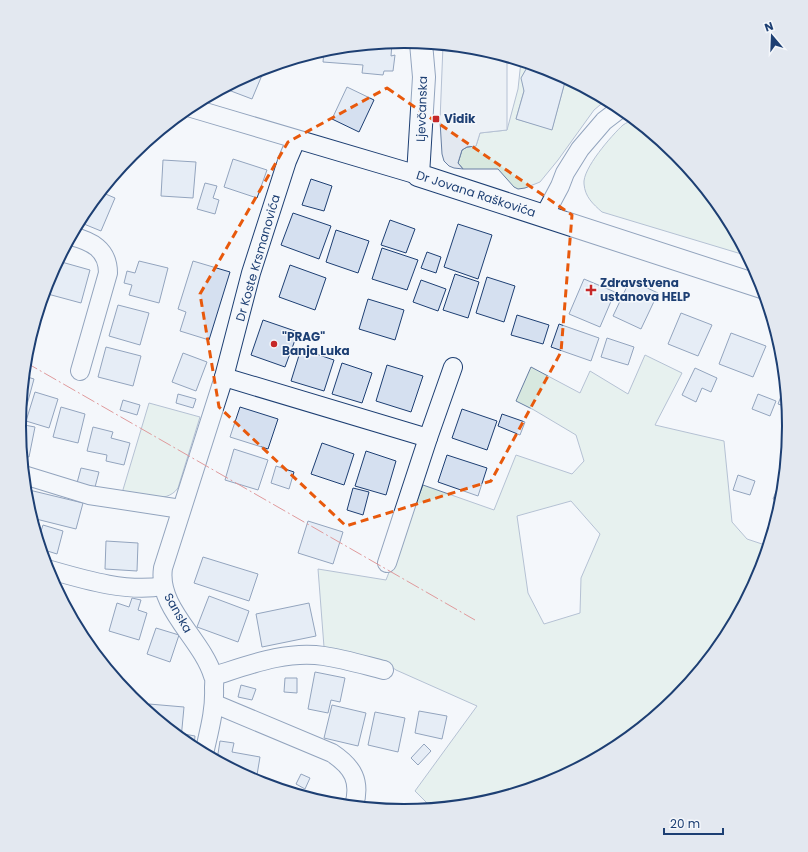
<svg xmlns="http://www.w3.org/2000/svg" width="808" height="852" viewBox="0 0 808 852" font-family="Poppins,sans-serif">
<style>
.green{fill:#d7e8df;stroke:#687fa3;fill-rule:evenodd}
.parking{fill:#e3e8f0;stroke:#687fa3}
.building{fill:#d5e0f0;stroke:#1d3f73}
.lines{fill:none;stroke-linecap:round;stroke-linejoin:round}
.street-casing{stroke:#1d3f73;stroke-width:20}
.secondary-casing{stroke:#1d3f73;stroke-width:24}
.street{stroke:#f4f7fb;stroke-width:18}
.secondary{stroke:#f4f7fb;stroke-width:22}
.power{stroke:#c62828;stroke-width:1;stroke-dasharray:14 3 2 3;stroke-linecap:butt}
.marked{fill:none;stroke:#e8590c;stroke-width:3;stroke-dasharray:8 5;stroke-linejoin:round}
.poi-dot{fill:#c62828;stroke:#f4f7fb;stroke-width:1.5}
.labels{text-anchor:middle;stroke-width:3;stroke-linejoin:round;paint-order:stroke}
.street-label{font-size:12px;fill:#1d3f73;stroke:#f4f7fb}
.poi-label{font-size:12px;font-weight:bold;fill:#1d3f73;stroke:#f4f7fb;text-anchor:start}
.rim{fill:none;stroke:#1d3f73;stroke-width:2}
</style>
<rect width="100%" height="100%" fill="#f4f7fb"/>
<g class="green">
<polygon points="521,61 529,64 522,77 524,91 516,119 552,129 566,78 606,100 594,110 558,160 540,182 525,188 518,189 514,187 498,169 463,169 458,163 462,150 467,147 476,146 480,133 507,130 518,89"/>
<path d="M634,119l42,35 48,58 24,44 -146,-44c-9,-8 -17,-15 -18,-28 -2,-15 28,-49 39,-59 3,-2 7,-4 11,-6z"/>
<path d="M645,355l37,18 -27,52 69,16 8,81 15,17 21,7 -8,28 -36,66 -48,58 -58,48 -67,36 -72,22 -47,4 -17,-17 62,-85 -81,-36 -14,-10 -58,-13 -6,-78 68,11 37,-95 71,25 22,-55 56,19 12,-13 -8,-26 -42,-25 -18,-9 15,-34 49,26 10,-22 38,23zM571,501l29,33 -19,44 -1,35 -36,11 -16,-31 -11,-77z"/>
<path d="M149,403l51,14 -22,71c-12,17 -38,7 -56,5z"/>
</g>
<polygon class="parking" points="443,45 479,48 507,57 507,130 480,133 476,146 467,147 462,150 458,163 463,169 454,168 449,166 444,161 442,154 440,121"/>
<g class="building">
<polygon points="389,43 392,43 391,56 395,55 393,71 384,71 383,75 362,73 363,65 323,62 324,50 329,48"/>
<polygon points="529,64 552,70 566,78 552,130 516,119 524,91 521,78"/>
<polygon points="265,68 252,99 223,88 257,70"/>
<polygon points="347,87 374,100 359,132 332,119"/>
<polygon points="233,159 267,170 257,198 224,187"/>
<polygon points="163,160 196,162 193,198 161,196"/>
<polygon points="311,179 332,186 324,211 302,205"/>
<polygon points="205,183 217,186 213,198 219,200 215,214 197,209"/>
<polygon points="101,192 115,198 101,231 79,222 84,212"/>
<polygon points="293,213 331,226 319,259 281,245"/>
<polygon points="390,220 415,229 406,253 381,245"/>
<polygon points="458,224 492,235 478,279 444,267"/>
<polygon points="336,230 369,241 358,273 326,262"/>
<polygon points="382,248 418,260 407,290 372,279"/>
<polygon points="427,252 441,257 436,273 421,268"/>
<polygon points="58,261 90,270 81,303 44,293 48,278"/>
<polygon points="139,261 168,268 159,303 129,295 132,285 124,283 127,271 135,273"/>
<polygon points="193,261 230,272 209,340 180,331 186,312 178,309"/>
<polygon points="290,265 326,278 315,310 279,297"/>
<polygon points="455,274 479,282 468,318 443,310"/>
<polygon points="487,277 515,286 504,322 476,313"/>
<polygon points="584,279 615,292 600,327 569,314"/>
<polygon points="421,280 446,289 438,311 413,302"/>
<polygon points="630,280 658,293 641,329 613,316"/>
<polygon points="368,299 404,310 395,340 359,329"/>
<polygon points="118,305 149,313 140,345 109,336"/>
<polygon points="681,313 712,325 698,356 668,344"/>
<polygon points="517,315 549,325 543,344 511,335"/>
<polygon points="263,320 298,332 285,367 251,355"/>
<polygon points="559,324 599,338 591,361 551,347"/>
<polygon points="731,333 766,346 753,377 719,364"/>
<polygon points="607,338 634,347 628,365 601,357"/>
<polygon points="106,347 141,356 133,386 98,377"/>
<polygon points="301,349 334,360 324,391 291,381"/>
<polygon points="183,353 207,362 196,391 172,382"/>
<polygon points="342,363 372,373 362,403 332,394"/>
<polygon points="387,365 423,376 411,412 376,401"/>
<polygon points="695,368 717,378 711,392 702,388 696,402 682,395"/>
<polygon points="24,376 34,379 25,412 21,410"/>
<polygon points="785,386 787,407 778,404"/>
<polygon points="35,392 58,399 49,428 26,421"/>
<polygon points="178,394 196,399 193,408 176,403"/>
<polygon points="758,394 776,401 770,416 752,409"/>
<polygon points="123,400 140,405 137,415 120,410"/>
<polygon points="61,407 85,414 78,443 53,437"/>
<polygon points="240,407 278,419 268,449 230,437"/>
<polygon points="462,409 497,421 487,450 452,438"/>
<polygon points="502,414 525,422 520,435 498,426"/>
<polygon points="19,424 35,427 29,457 22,456"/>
<polygon points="93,427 113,432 111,438 130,443 124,465 106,461 107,455 87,451"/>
<polygon points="322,443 354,454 344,485 311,474"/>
<polygon points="234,449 268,460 258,490 225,480"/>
<polygon points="366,451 396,461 386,495 355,486"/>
<polygon points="447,455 487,468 478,496 438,482"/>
<polygon points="276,466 294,472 289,489 271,483"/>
<polygon points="81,468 99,472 95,487 77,483"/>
<polygon points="785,469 782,501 781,502 773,499"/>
<polygon points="738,475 755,481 750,495 733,490"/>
<polygon points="353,488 369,492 363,515 347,510"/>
<polygon points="25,489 83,503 76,529 32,518 26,501"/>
<polygon points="308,521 343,532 333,564 298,553"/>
<polygon points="43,525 63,531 57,554 41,549 38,540"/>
<polygon points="106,541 138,543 137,571 105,569"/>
<polygon points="203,557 258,574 249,601 194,583"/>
<polygon points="209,596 249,611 238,642 197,627"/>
<polygon points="132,598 141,600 138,610 147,613 139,640 109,631 117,603 129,607"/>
<polygon points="309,603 316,636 262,647 256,614"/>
<polygon points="156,628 179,635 170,662 147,654"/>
<polygon points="315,672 345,678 340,702 331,700 328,713 308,709"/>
<polygon points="285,678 297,678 297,693 284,692"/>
<polygon points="241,685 256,689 252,700 238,697"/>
<polygon points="149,704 184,707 181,739 148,712"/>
<polygon points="332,705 366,713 358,746 324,738"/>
<polygon points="419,711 447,716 442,739 415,733"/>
<polygon points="375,712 405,718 398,752 368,745"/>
<polygon points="184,734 195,736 194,747 190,746 183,740"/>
<polygon points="220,741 234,743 232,752 260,757 256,781 217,760"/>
<polygon points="424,744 431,751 418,765 411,758"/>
<polygon points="301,774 310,778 305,789 296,784"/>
<polygon points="388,805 405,811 386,809"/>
</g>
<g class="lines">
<defs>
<g id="street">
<polyline points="188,107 418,175"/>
<polyline points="544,216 560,186 565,173 580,149 604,121 621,108"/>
<path d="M71,236c20,5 37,13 37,37l-28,98"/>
<polyline points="224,377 428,438"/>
<polyline points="24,475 89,495 181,509"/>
<polyline points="387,563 428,438 453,367"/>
<path d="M47,569c35,10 80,24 116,17"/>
<path d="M214,676c35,-11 73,-26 110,-20 20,3 40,9 60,14"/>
<path d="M215,704l117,49c21,14 29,28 22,53"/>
<path d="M204,754c5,-23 11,-43 10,-66 0,-4 1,-9 -1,-12 -11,-37 -56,-68 -50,-108l61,-191 27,-104 36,-112 9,-21"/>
</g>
<polyline id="secondary" points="421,43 424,77 418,175 762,287"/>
</defs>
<use href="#street" class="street-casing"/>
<use href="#secondary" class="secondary-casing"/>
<use href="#street" class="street"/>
<use href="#secondary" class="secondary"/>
<polyline class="power" points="25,362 475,620"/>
</g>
<path d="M0 0H808V852H0ZM387,88l185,127 -11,137 -70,129 -145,45 -127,-119 -19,-113 88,-152z" fill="#f4f7fb" fill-opacity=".55" fill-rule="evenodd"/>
<path class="marked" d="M387,88l185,127 -11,137 -70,129 -145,45 -127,-119 -19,-113 88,-152z"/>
<g class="poi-dot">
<rect x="432" y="115" width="8" height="8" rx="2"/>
<path d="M589 284h4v4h4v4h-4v4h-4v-4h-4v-4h4z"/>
<circle cx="274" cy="344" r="4"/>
</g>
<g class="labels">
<g class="street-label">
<text transform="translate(422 109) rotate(-88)" y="4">Ljevčanska</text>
<text transform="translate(476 194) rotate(18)" y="4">Dr Jovana Raškovića</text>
<text transform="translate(258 258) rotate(-74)" y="4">Dr Koste Krsmanovića</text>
<text transform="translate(178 613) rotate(60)" y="4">Sanska</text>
</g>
<g class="poi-label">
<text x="444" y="123">Vidik</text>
<text x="600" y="287">Zdravstvena<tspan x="600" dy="14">ustanova HELP</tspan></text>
<text x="282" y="341">"PRAG"<tspan x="282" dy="14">Banja Luka</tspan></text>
</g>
</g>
<path d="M0 0H808V852H0ZM26 426a378 378 0 1 1 756 0a378 378 0 1 1-756 0Z" fill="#e3e8f0" fill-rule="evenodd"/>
<path class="rim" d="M26 426a378 378 0 1 1 756 0a378 378 0 1 1-756 0Z"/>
<g transform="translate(772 36) rotate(341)" stroke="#f4f7fb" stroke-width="3" paint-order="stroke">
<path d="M0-3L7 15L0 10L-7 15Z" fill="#1d3f73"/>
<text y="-6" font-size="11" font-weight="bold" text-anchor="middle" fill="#1d3f73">N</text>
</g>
<path d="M664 828v6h59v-6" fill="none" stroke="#1d3f73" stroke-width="2"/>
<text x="670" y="828" font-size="12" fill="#1d3f73" stroke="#f4f7fb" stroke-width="3" paint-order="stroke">20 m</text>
</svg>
